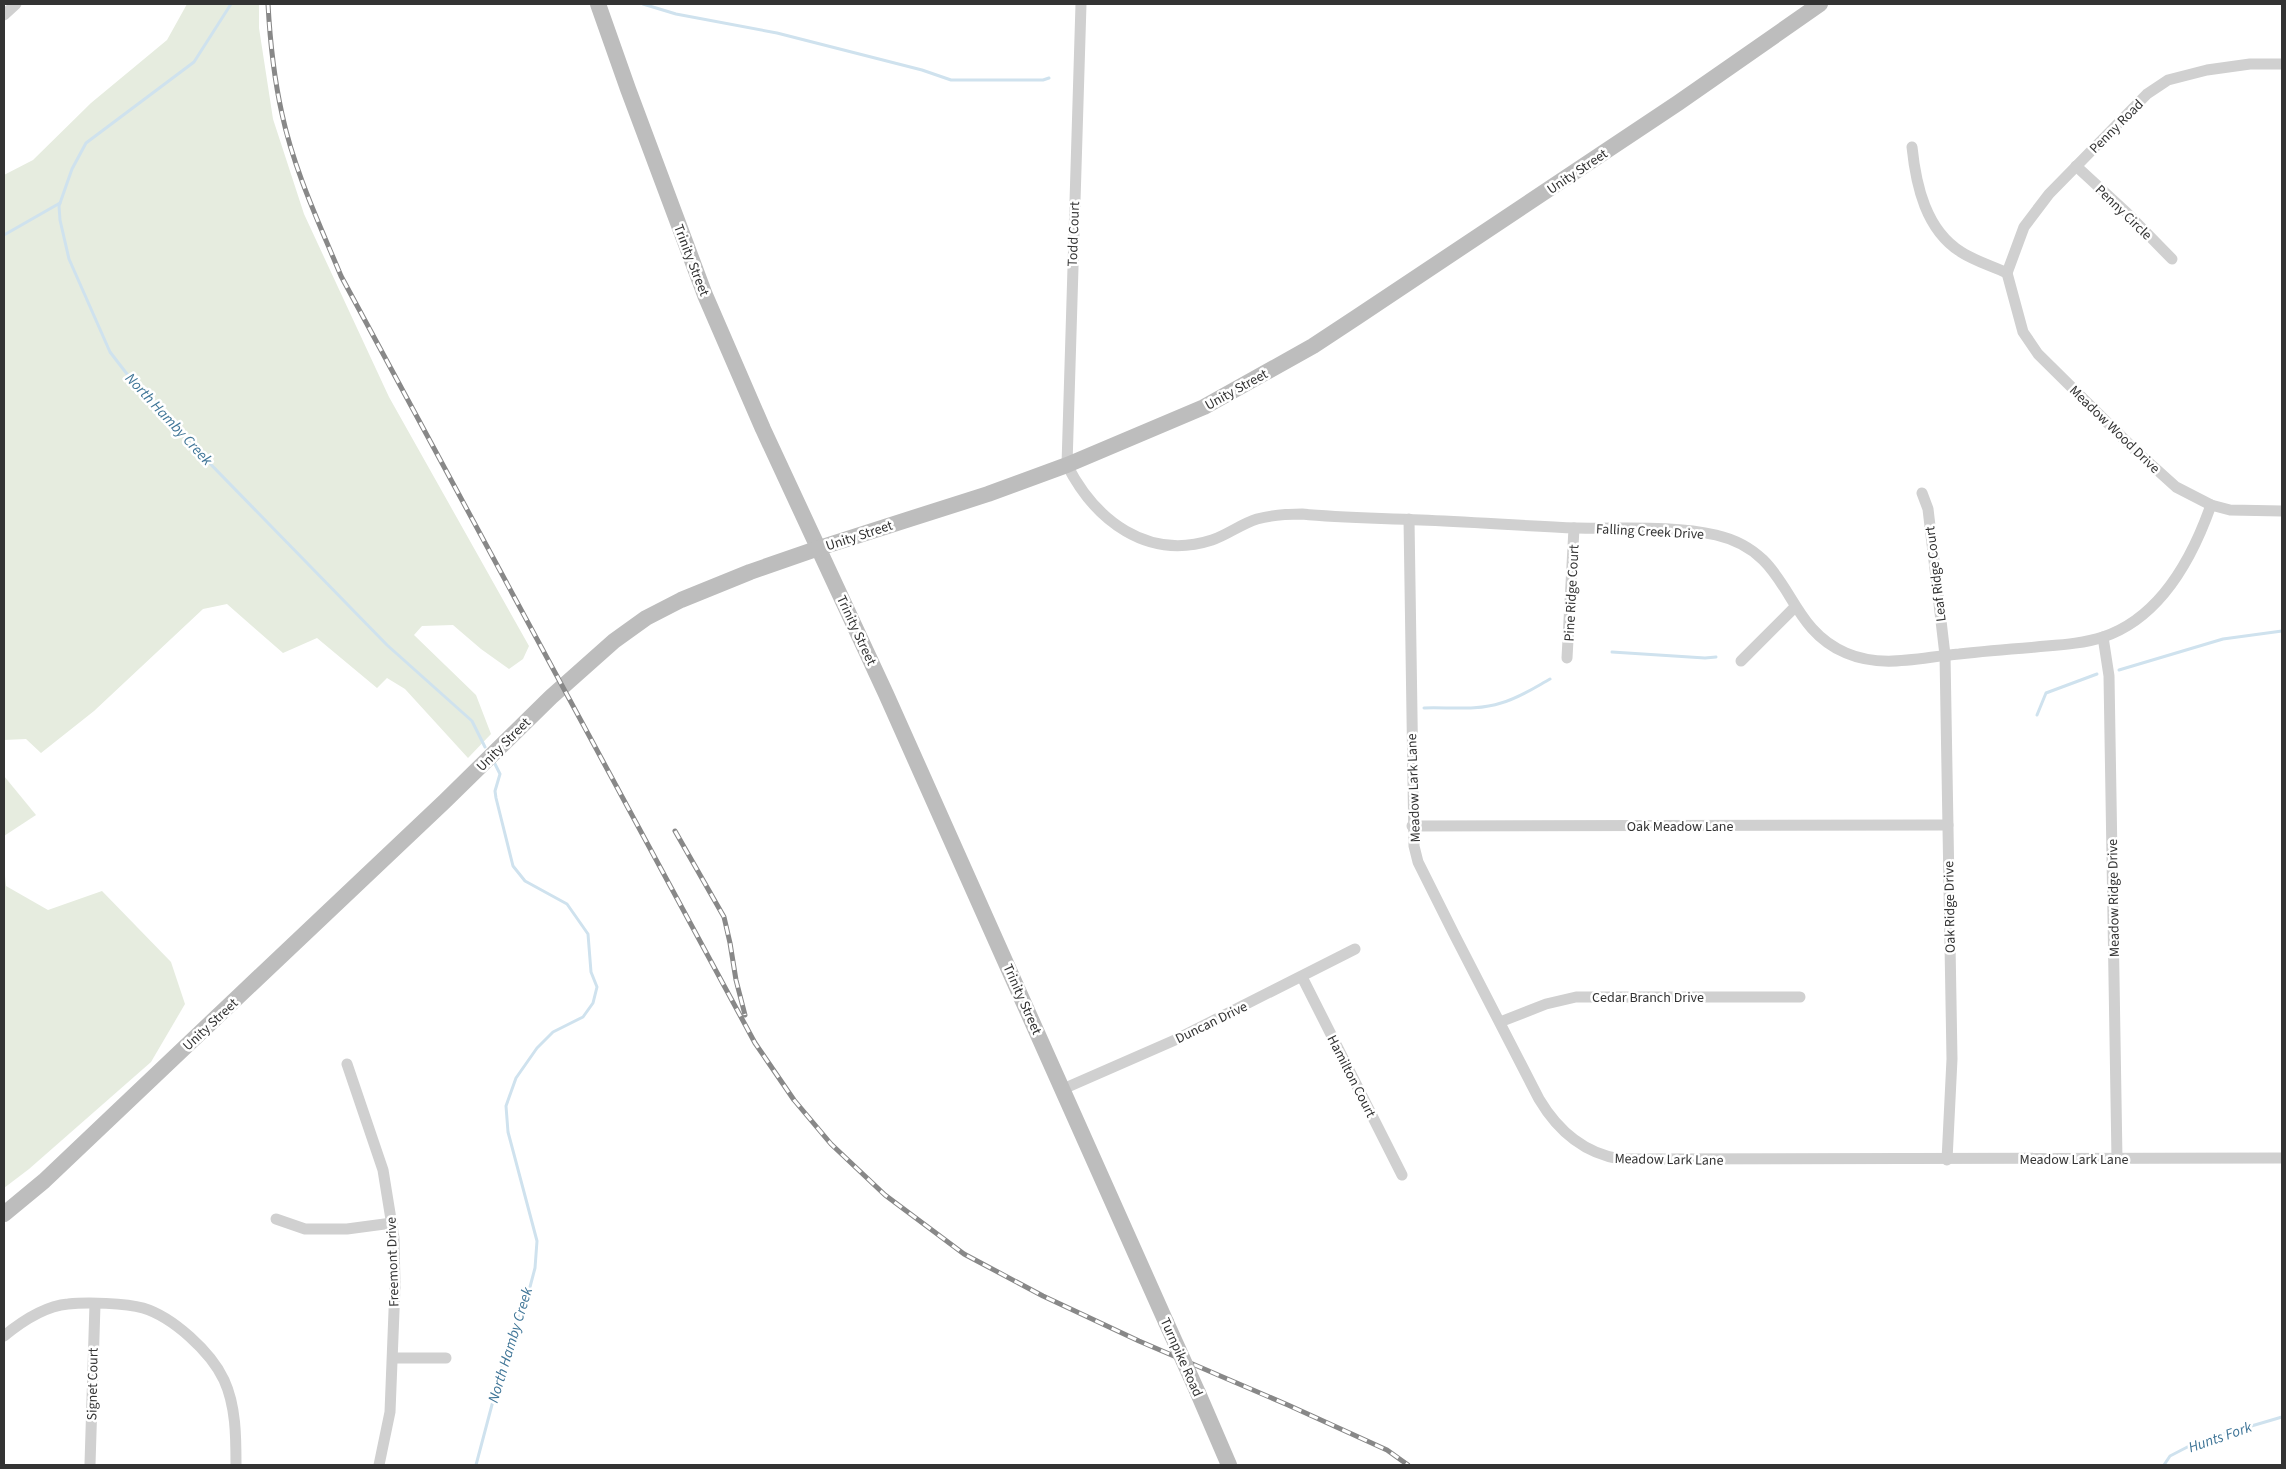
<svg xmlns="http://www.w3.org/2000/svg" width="2286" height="1469" viewBox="0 0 2286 1469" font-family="'Source Sans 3',sans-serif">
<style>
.green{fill:#e6ecdf}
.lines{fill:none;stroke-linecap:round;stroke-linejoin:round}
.stream{stroke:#cfe2ee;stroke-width:3}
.street{stroke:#d0d0d0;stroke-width:11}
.secondary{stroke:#bdbdbd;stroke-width:16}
.rail-casing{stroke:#888;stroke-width:5}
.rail{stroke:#fff;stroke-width:3;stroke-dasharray:9;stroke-linecap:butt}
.secondary-bridge{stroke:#bdbdbd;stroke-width:16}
.labels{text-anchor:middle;stroke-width:5;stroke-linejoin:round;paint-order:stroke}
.street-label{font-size:14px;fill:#333;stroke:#fff}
.water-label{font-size:15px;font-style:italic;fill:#3f7597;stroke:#fff}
</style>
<rect width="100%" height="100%" fill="#fff"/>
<g class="green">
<polygon points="187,4 259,4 259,28 273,119 304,214 389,397 529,646 523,659 509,669 481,649 453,625 422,626 414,635 476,695 491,734 468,758 405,689 387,678 377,688 317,638 283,653 227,604 203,609 94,711 41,753 26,739 4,740 4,175 33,160 91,103 167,40"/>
<polygon points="4,776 36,815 4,836"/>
<polygon points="4,865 6,886 48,910 102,891 171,962 185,1004 151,1062 29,1169 4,1188"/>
</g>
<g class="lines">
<g class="stream">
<polyline points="231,4 194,62 86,143 72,169 59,206 60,220 69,259 110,352 144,396 387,645 472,721 485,747"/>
<polyline points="643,4 676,14 777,33 922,70 951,80 1043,80 1049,78"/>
<polyline points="4,235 60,203"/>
<polyline points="1612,652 1705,658 1716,657"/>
<polyline points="2119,670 2223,639 2282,631"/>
<path d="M1424,708c24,-1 53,3 77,-5 18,-5 33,-15 49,-24"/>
<polyline points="2037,715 2046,693 2097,674"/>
<polyline points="476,1465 510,1337 526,1302 535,1268 537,1241 508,1132 506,1106 516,1078 537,1048 553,1032 583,1017 593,1003 597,987 591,972 588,934 567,904 525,881 513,866 496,798 495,791 500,774 495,764"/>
<polyline points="2164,1465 2170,1456 2197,1442 2282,1417"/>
</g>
<g class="street">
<path d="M1081,4l-14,461c28,55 80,96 145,75 15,-5 29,-16 45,-21 15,-4 30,-5 45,-5 40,4 80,4 119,6 52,2 104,6 156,8 45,1 95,-3 139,7 78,18 66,91 130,118 37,16 75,4 113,1 26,-3 51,-5 77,-7 22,-2 46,-3 67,-10 57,-19 89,-78 108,-132"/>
<polyline points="4,15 16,4"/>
<path d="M1912,147c4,39 14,83 49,105 14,9 31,14 46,21"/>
<polyline points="2076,166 2127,213 2172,259"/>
<polyline points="2007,273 2023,332 2038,354 2135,450 2176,487 2211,505 2230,510 2282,511"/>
<polyline points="2007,273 2024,227 2049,194 2147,94 2168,80 2207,70 2250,64 2282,64"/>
<polyline points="1922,493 1928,509 1945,655 1952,1059 1947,1160"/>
<path d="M1409,519l5,327 4,16 36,72 85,165c19,32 44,54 81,60l662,-1"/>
<polyline points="2103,637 2109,676 2117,1159"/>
<polyline points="1567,658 1574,528"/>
<polyline points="1741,661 1795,607"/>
<polyline points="1412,826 1948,825"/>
<polyline points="1302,977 1402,1175"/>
<polyline points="1500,1022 1546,1004 1576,997 1800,997"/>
<polyline points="347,1064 383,1170 394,1238 395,1286 390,1412 379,1465"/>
<polyline points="1063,1089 1175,1040 1355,949"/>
<polyline points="276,1219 305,1229 347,1229 392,1223"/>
<path d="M4,1336c17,-14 41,-30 64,-32 18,-2 58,-1 75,4 30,9 68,44 81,72 12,26 12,57 12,85"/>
<polyline points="393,1358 446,1358"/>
<polyline points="90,1464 95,1304"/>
</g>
<g class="secondary">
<polyline points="598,4 628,89 705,295 763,429 886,694 1166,1322"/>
<polyline points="4,1214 44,1181 241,994 445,801 551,697 614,641 646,618 681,600 750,572 819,548 988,494 1067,465 1204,407 1313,346 1357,317 1678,103 1820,4"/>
<polyline points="1198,1393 1229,1465"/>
</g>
<defs>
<g id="rail">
<path d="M268,4c2,37 6,74 14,110 12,56 37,109 59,162l414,767 39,57 37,44 54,51 79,59 79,42 96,45 149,64 99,45 21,15"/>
<polyline points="675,831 724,917 730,943 736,980 745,1015"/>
</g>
</defs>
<use href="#rail" class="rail-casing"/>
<use href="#rail" class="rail"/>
<polyline class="secondary-bridge" points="1166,1322 1198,1393"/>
</g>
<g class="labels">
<g class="street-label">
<text transform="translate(2116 126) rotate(-45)" y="5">Penny Road</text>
<text transform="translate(1577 171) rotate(-34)" y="5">Unity Street</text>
<text transform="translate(2124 212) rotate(44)" y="5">Penny Circle</text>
<text transform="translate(1073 234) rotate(-88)" y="5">Todd Court</text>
<text transform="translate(692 260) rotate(69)" y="5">Trinity Street</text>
<text transform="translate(1236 389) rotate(-29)" y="5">Unity Street</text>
<text transform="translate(2115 429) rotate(44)" y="5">Meadow Wood Drive</text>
<text transform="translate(1650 531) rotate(3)" y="5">Falling Creek Drive</text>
<text transform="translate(859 535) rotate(-18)" y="5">Unity Street</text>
<text transform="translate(1935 574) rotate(-97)" y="5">Leaf Ridge Court</text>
<text transform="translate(1571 593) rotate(-87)" y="5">Pine Ridge Court</text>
<text transform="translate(857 630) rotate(65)" y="5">Trinity Street</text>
<text transform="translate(503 744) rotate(-45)" y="5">Unity Street</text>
<text transform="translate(1413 788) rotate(-92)" y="5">Meadow Lark Lane</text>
<text x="1680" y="831">Oak Meadow Lane</text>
<text transform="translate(2113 898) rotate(-91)" y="5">Meadow Ridge Drive</text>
<text transform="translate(1949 907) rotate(-91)" y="5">Oak Ridge Drive</text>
<text x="1648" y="1002">Cedar Branch Drive</text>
<text transform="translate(1023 999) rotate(66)" y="5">Trinity Street</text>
<text transform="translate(1211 1022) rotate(-26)" y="5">Duncan Drive</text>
<text transform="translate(210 1024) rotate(-43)" y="5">Unity Street</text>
<text transform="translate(1352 1076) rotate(63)" y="5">Hamilton Court</text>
<text transform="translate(1669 1159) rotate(1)" y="5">Meadow Lark Lane</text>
<text x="2074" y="1164">Meadow Lark Lane</text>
<text transform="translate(392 1262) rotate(-92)" y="5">Freemont Drive</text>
<text transform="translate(1182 1357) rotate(66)" y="5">Turnpike Road</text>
<text transform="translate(92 1384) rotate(-89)" y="5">Signet Court</text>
</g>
<g class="water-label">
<text transform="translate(169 419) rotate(47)" y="5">North Hamby Creek</text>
<text transform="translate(510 1345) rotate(-73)" y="5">North Hamby Creek</text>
<text transform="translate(2220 1437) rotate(-19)" y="5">Hunts Fork</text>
</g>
</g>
<rect width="2286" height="1469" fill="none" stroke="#333333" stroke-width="10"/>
</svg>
